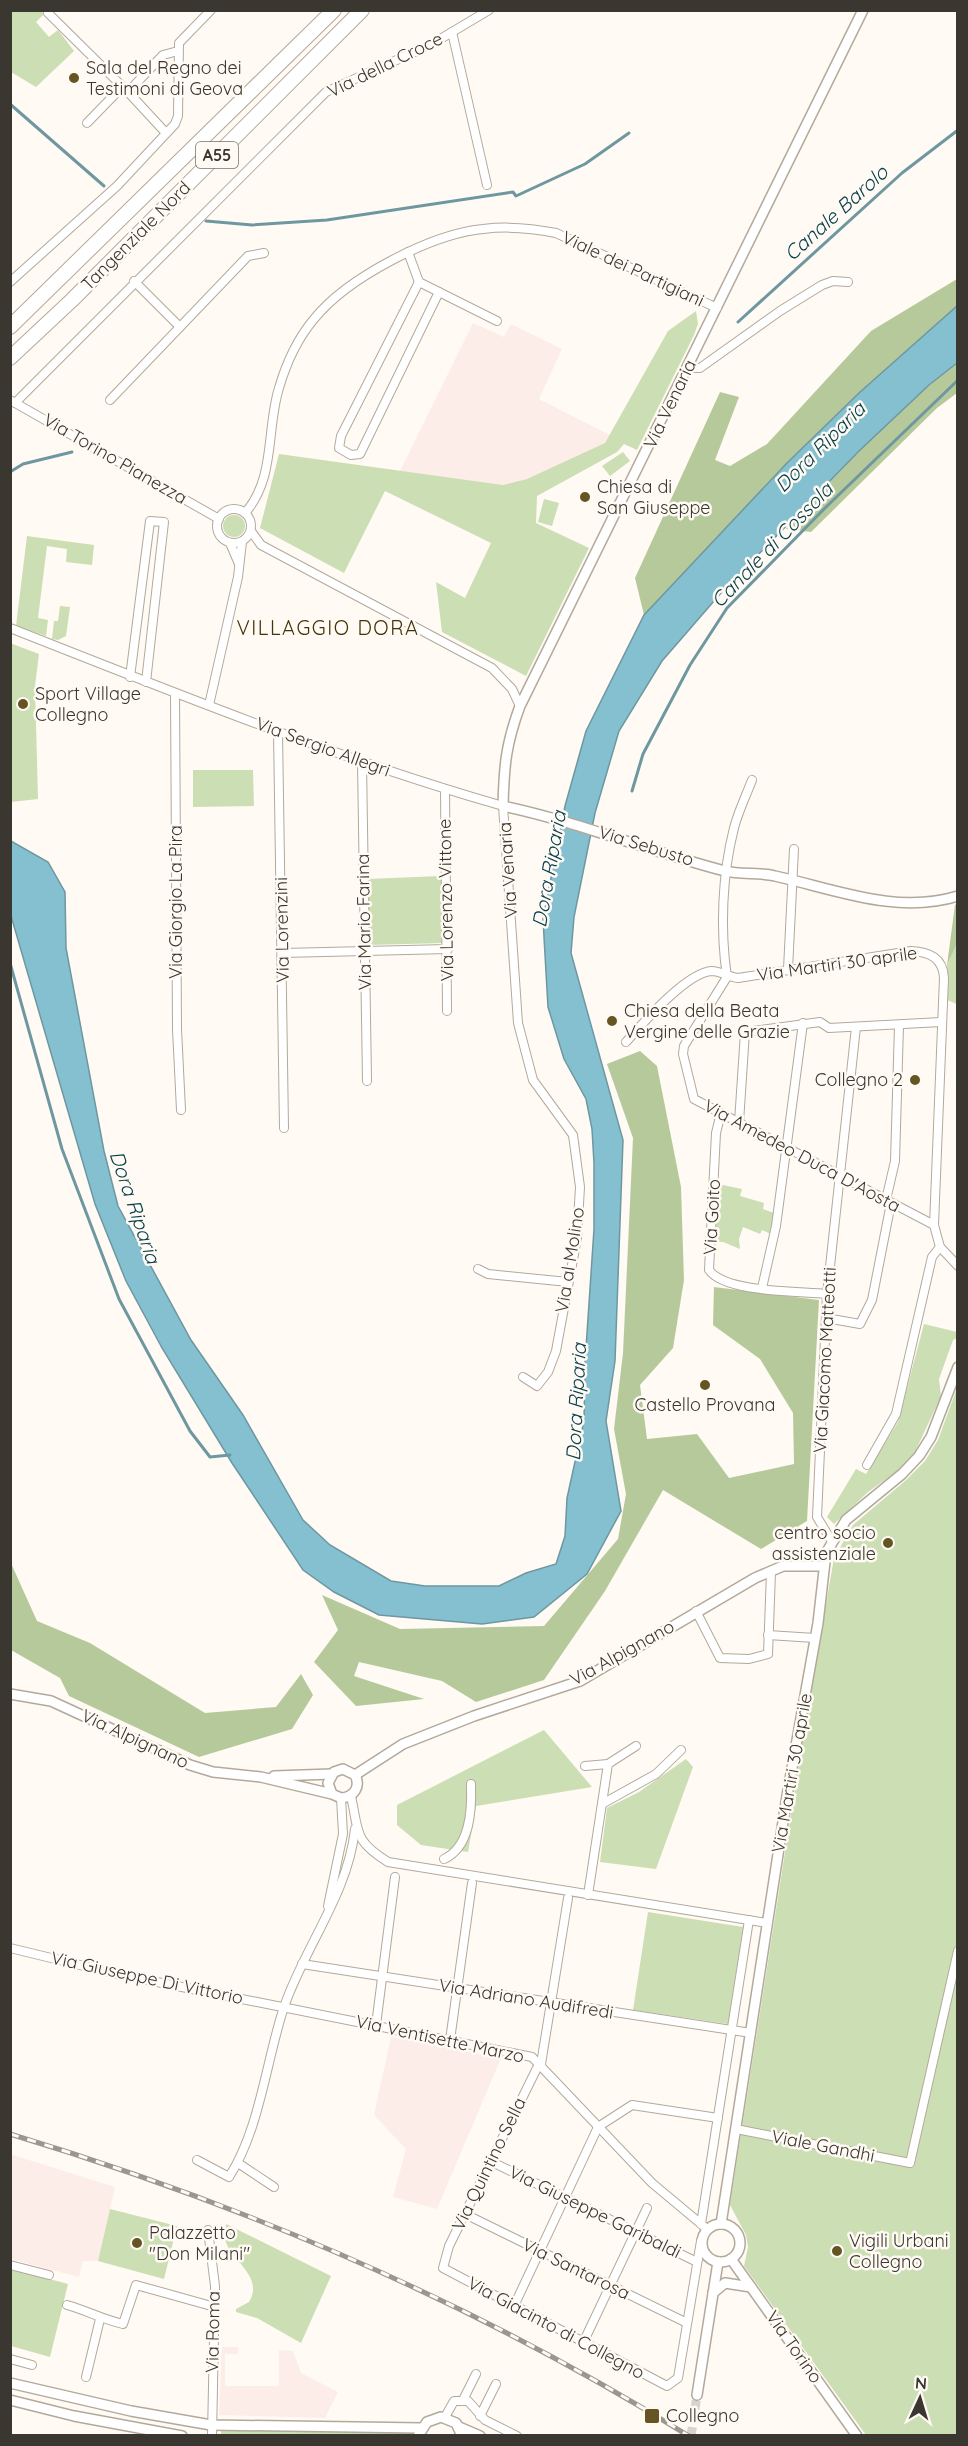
<svg xmlns="http://www.w3.org/2000/svg" width="968" height="2446" viewBox="0 0 968 2446" font-family="Quicksand,sans-serif">
<style>
.education{fill:#fdede9}
.green{fill:#ccdeb3}
.forest{fill:#b6c99b}
.water{fill:#84c0d0;stroke:#6e97a0;stroke-width:1.5}
.lines{fill:none;stroke-linecap:round;stroke-linejoin:round}
.stream{stroke:#6e97a0;stroke-width:3}
.tertiary-tunnel{stroke:#d8d3cd;stroke-width:9;stroke-dasharray:9 4.5;stroke-linecap:butt}
.minor-casing{stroke:#b3a99b;stroke-width:10}
.tertiary-casing{stroke:#b3a99b;stroke-width:12}
.motorway-casing{stroke:#b3a99b;stroke-width:16}
.minor{stroke:#fff;stroke-width:8}
.tertiary{stroke:#fff;stroke-width:9}
.motorway{stroke:#fff;stroke-width:14}
.rail-casing{stroke:#9a9690;stroke-width:5}
.rail{stroke:#fffaf4;stroke-width:3;stroke-dasharray:9;stroke-linecap:butt}
.poi-dot{fill:#655522;stroke:#fffaf4;stroke-width:2}
.labels{text-anchor:middle;stroke-width:5;stroke-linejoin:round;paint-order:stroke}
.shield{fill:#fffaf4;stroke:#75716b;stroke-width:1.5}
.shield-label{font-size:16px;font-weight:bold;fill:#3a3630}
.street-label{font-size:18px;fill:#3a3630;stroke:#fffaf4}
.poi-label{font-size:18px;fill:#3a3630;stroke:#fffaf4;text-anchor:start}
.water-label{font-size:20px;font-style:italic;fill:#08414d;stroke:#fffaf4}
.neighbourhood-label{font-size:20px;letter-spacing:1.5px;fill:#413409;stroke:#fffaf4}
</style>
<rect width="100%" height="100%" fill="#fffaf4"/>
<g class="education">
<polygon points="473,323 504,337 511,324 562,349 539,399 610,435 606,443 527,479 503,485 400,471"/>
<polygon points="391,2037 501,2058 437,2209 393,2197 406,2149 374,2115"/>
<polygon points="10,2154 115,2187 98,2261 83,2261 79,2277 11,2259"/>
<polygon points="222,2347 238,2347 238,2354 225,2354 225,2386 279,2386 279,2350 293,2351 301,2373 338,2392 325,2418 219,2415"/>
</g>
<g class="green">
<polygon points="10,11 47,11 36,22 49,37 58,30 74,51 36,87 11,72"/>
<polygon points="696,311 698,324 694,335 637,450 624,444 617,452 537,496 536,523 589,548 526,676 442,632 436,582 465,598 491,543 385,491 344,573 260,528 279,454 503,485 527,479 605,443 668,331"/>
<polygon points="623,452 630,461 610,476 602,466"/>
<polygon points="544,499 559,503 552,526 538,522"/>
<circle cx="234" cy="526" r="11"/>
<polygon points="27,536 94,545 92,565 66,562 67,549 47,546 38,618 48,620 46,636 16,626"/>
<polygon points="60,606 70,607 66,636 58,640 52,639 54,621 58,621"/>
<polygon points="10,643 39,654 35,686 38,799 11,802"/>
<polygon points="193,770 253,770 254,806 193,807"/>
<polygon points="441,876 443,943 368,945 367,879"/>
<polygon points="957,944 957,1004 947,1000 947,965"/>
<polygon points="718,1184 742,1189 740,1196 764,1203 763,1209 774,1213 771,1234 762,1230 760,1234 743,1227 739,1239 740,1249 723,1242 713,1242"/>
<polygon points="924,1324 957,1332 957,1338 953,1340 939,1379 941,1396 915,1452 896,1472 868,1492 834,1524 827,1517 856,1469 866,1474 898,1422"/>
<polygon points="957,1388 957,2435 866,2435 744,2266 748,2247 746,2235 730,2205 805,1724 834,1558 853,1525 905,1481 925,1461 938,1440"/>
<polygon points="544,1730 592,1787 476,1806 468,1852 421,1845 397,1825 397,1805"/>
<polygon points="686,1759 693,1767 656,1869 600,1862 607,1808 639,1792"/>
<polygon points="648,1912 743,1927 728,2024 633,2010"/>
<polygon points="110,2209 177,2226 164,2279 98,2261"/>
<path d="M226,2224l105,52 -30,67 -44,-25 -21,-6v-3l13,-7c16,-26 -19,-41 -24,-63 0,-4 1,-10 1,-15z"/>
<polygon points="11,2269 68,2284 50,2357 11,2346"/>
<polygon points="221,2430 412,2431 412,2436 221,2436"/>
</g>
<g class="forest">
<polygon points="957,279 957,306 859,393 786,464 644,615 635,578 720,392 739,397 715,460 730,466 767,444 871,331"/>
<path d="M957,363v30l-20,15 -126,124 -25,-3c54,-58 108,-118 171,-166z"/>
<polygon points="957,904 957,944 947,965 955,905"/>
<polygon points="640,1051 657,1066 681,1187 684,1280 673,1348 640,1385 647,1439 697,1434 729,1478 794,1464 793,1413 760,1359 713,1325 714,1287 819,1300 807,1521 761,1549 663,1490 605,1591 544,1680 476,1702 442,1681 359,1662 354,1676 424,1699 356,1706 314,1662 338,1630 322,1595 400,1629 544,1626 618,1539 626,1494 614,1429 623,1353 633,1138 607,1064"/>
<polygon points="10,1561 37,1621 90,1643 205,1713 276,1707 301,1674 313,1695 292,1729 199,1757 69,1696 60,1678 11,1650"/>
</g>
<polygon class="water" points="957,306 957,363 929,385 859,451 721,593 662,661 619,731 595,813 574,917 571,953 623,1140 615,1361 606,1421 621,1511 587,1574 534,1617 482,1624 379,1615 334,1592 303,1570 232,1463 162,1348 126,1281 95,1204 11,916 11,841 48,862 65,892 66,948 104,1151 118,1206 191,1340 243,1415 303,1520 330,1545 391,1581 425,1586 499,1586 526,1573 556,1564 565,1536 567,1498 584,1421 585,1363 594,1229 594,1163 592,1129 586,1099 564,1059 548,1007 543,919 565,806 586,731 644,615 786,464 859,393"/>
<g class="lines">
<g class="stream">
<polyline points="10,104 104,186"/>
<polyline points="206,221 252,225 327,220 513,192 516,196 585,164 629,133"/>
<polyline points="738,322 902,173 958,130"/>
<polyline points="10,472 23,464 72,452"/>
<polyline points="632,791 643,754 690,665 727,608 825,508 958,380"/>
<polyline points="10,963 62,1149 119,1299 190,1431 210,1457 230,1455"/>
</g>
<polyline class="tertiary-tunnel" points="691,2436 697,2395"/>
<defs>
<g id="minor">
<polyline points="48,13 128,92"/>
<polyline points="452,32 487,185"/>
<polyline points="87,123 122,87"/>
<polyline points="166,133 128,92 163,55 178,51"/>
<polyline points="408,252 419,282 497,321"/>
<polyline points="134,281 180,327"/>
<polyline points="10,282 117,186 175,124 178,116 179,43 211,10"/>
<polyline points="419,282 341,436 339,448 351,455 360,454 439,292"/>
<polyline points="687,368 700,368 780,311 822,285 833,281 848,282"/>
<polyline points="10,400 219,519"/>
<polyline points="110,400 248,256 264,253"/>
<polyline points="15,403 326,92 432,44 489,10"/>
<circle cx="234" cy="526" r="17"/>
<path d="M245,513c31,-35 21,-84 34,-125 7,-24 19,-50 35,-69 33,-41 117,-85 169,-90 25,-3 49,-1 73,4l161,75"/>
<polyline points="251,531 261,545 492,668 512,689 520,706"/>
<polyline points="230,543 239,564"/>
<path d="M10,628c163,64 325,130 493,178l15,217 15,57 40,55 7,52 -3,51 -21,113 -8,21 -11,14 -14,-9"/>
<polyline points="130,677 150,521 164,522 146,682"/>
<polyline points="175,693 177,1029 181,1110"/>
<polyline points="209,705 238,577 242,542"/>
<polyline points="278,731 284,1128"/>
<polyline points="362,763 367,1081"/>
<polyline points="445,789 447,1011"/>
<polyline points="283,953 448,949"/>
<polyline points="788,969 794,849"/>
<polyline points="727,977 684,1046 683,1054 694,1099 934,1225"/>
<path d="M727,977c-7,-47 -5,-102 7,-149 4,-16 12,-32 18,-48"/>
<path d="M626,1042c17,-19 61,-70 86,-71 8,0 17,6 26,7l173,-27c19,1 32,7 33,27l-10,247 6,22 18,19"/>
<path d="M721,1113l-5,20 -7,137c16,23 91,21 118,24"/>
<polyline points="739,1122 745,1032 820,1022 829,1028 941,1022"/>
<polyline points="886,1200 895,1161 899,1026"/>
<polyline points="478,1269 488,1274 568,1282"/>
<polyline points="762,1288 776,1226 803,1023"/>
<polyline points="826,1318 860,1324 872,1300 891,1203"/>
<polyline points="867,1465 896,1414 932,1257 940,1247"/>
<polyline points="831,1540 817,1517 827,1294 856,1027"/>
<polyline points="696,1611 720,1658 749,1659 768,1654 771,1572"/>
<polyline points="768,1635 815,1638"/>
<polyline points="585,1766 608,1764"/>
<path d="M351,1796c8,37 3,45 37,66l379,61"/>
<polyline points="602,1804 656,1774 681,1750"/>
<path d="M444,1859c26,-12 28,-48 27,-75"/>
<polyline points="588,1895 608,1764 636,1746"/>
<polyline points="328,1906 343,1834 341,1798"/>
<polyline points="10,1948 117,1974 532,2057 652,2183 707,2229"/>
<polyline points="302,1964 751,2033"/>
<polyline points="376,2025 395,1877"/>
<polyline points="450,2040 472,1883"/>
<polyline points="541,2064 537,2068 449,2246 443,2268 667,2386 678,2378 701,2241"/>
<polyline points="541,2064 568,1898"/>
<polyline points="736,2129 910,2163 958,1951"/>
<path d="M197,2160l32,17c31,-48 37,-116 55,-170 21,-61 64,-113 71,-178"/>
<polyline points="492,2162 697,2262"/>
<polyline points="238,2163 274,2187"/>
<polyline points="465,2214 687,2323"/>
<polyline points="701,2224 749,1920"/>
<polyline points="208,2230 215,2286 212,2436"/>
<polyline points="10,2265 49,2275"/>
<path d="M67,2305c21,6 35,14 56,19l13,-39 79,22"/>
<polyline points="514,2306 598,2127 632,2105 718,2118"/>
<polyline points="583,2343 647,2208"/>
<polyline points="10,2359 32,2365"/>
<polyline points="86,2377 100,2319"/>
<polyline points="463,2400 476,2374"/>
<polyline points="480,2416 496,2384"/>
<polyline points="445,2417 454,2401 468,2401 485,2420 517,2436"/>
</g>
<g id="tertiary">
<path d="M863,10l-343,696c-14,38 -16,59 -17,100 76,16 148,46 222,65 16,4 34,1 50,5 60,13 121,39 183,20"/>
<path d="M10,1694l41,7 139,64 23,7 48,5 71,17 9,4c13,-1 20,-11 14,-23l-12,-6 -9,3 -6,11 4,11"/>
<polyline points="355,1775 403,1744 474,1716 580,1681 755,1578 783,1566 822,1566"/>
<polyline points="274,1776 332,1774"/>
<circle cx="721" cy="2243" r="19"/>
<polyline points="721,2224 787,1796 818,1623 826,1553 846,1520 902,1474 919,1456 931,1437 958,1367"/>
<polyline points="731,2259 857,2436"/>
<polyline points="713,2293 725,2283 751,2287"/>
<polyline points="10,2383 131,2411 211,2425 421,2428"/>
<polyline points="697,2395 718,2262"/>
<polyline points="10,2400 74,2416 182,2436"/>
<polyline points="459,2427 480,2436"/>
<polyline points="418,2436 427,2422 441,2417 456,2423 462,2436"/>
</g>
<g id="motorway">
<polyline points="10,327 334,10"/>
<polyline points="10,358 72,300 362,10"/>
</g>
</defs>
<use href="#minor" class="minor-casing"/>
<use href="#tertiary" class="tertiary-casing"/>
<use href="#motorway" class="motorway-casing"/>
<use href="#minor" class="minor"/>
<use href="#tertiary" class="tertiary"/>
<use href="#motorway" class="motorway"/>
<defs>
<path id="rail" d="M10,2134c239,72 466,170 679,302"/>
</defs>
<use href="#rail" class="rail-casing"/>
<use href="#rail" class="rail"/>
</g>
<g class="poi-dot">
<circle cx="74" cy="78" r="6"/>
<circle cx="585" cy="497" r="6"/>
<circle cx="23" cy="704" r="6"/>
<circle cx="612" cy="1021" r="6"/>
<circle cx="915" cy="1080" r="6"/>
<circle cx="705" cy="1385" r="6"/>
<circle cx="888" cy="1543" r="6"/>
<circle cx="137" cy="2243" r="6"/>
<circle cx="837" cy="2251" r="6"/>
<rect x="644" y="2408" width="16" height="16" rx="3"/>
</g>
<g class="labels">
<rect class="shield" x="196" y="142" width="42" height="26" rx="4.5"/>
<g class="shield-label">
<text x="217" y="161">A55</text>
</g>
<g class="street-label">
<text transform="translate(385 65) rotate(-26)" y="6">Via della Croce</text>
<text transform="translate(136 236) rotate(-45)" y="6">Tangenziale Nord</text>
<text transform="translate(633 269) rotate(25)" y="6">Viale dei Partigiani</text>
<text transform="translate(670 404) rotate(-64)" y="6">Via Venaria</text>
<text transform="translate(115 459) rotate(30)" y="6">Via Torino Pianezza</text>
<text transform="translate(323 747) rotate(20)" y="6">Via Sergio Allegri</text>
<text transform="translate(646 846) rotate(17)" y="6">Via Sebusto</text>
<text transform="translate(508 870) rotate(-94)" y="6">Via Venaria</text>
<text transform="translate(446 900) rotate(-91)" y="6">Via Lorenzo Vittone</text>
<text transform="translate(176 902) rotate(-90)" y="6">Via Giorgio La Pira</text>
<text transform="translate(364 922) rotate(-91)" y="6">Via Mario Farina</text>
<text transform="translate(282 930) rotate(-91)" y="6">Via Lorenzini</text>
<text transform="translate(837 964) rotate(-8)" y="6">Via Martiri 30 aprile</text>
<text transform="translate(802 1156) rotate(28)" y="6">Via Amedeo Duca D'Aosta</text>
<text transform="translate(712 1217) rotate(-87)" y="6">Via Goito</text>
<text transform="translate(570 1260) rotate(-81)" y="6">Via al Molino</text>
<text transform="translate(825 1360) rotate(-87)" y="6">Via Giacomo Matteotti</text>
<text transform="translate(622 1653) rotate(-29)" y="6">Via Alpignano</text>
<text transform="translate(135 1739) rotate(25)" y="6">Via Alpignano</text>
<text transform="translate(792 1773) rotate(-80)" y="6">Via Martiri 30 aprile</text>
<text transform="translate(147 1978) rotate(12)" y="6">Via Giuseppe Di Vittorio</text>
<text transform="translate(526 1999) rotate(9)" y="6">Via Adriano Audifredi</text>
<text transform="translate(440 2039) rotate(12)" y="6">Via Ventisette Marzo</text>
<text transform="translate(823 2146) rotate(11)" y="6">Viale Gandhi</text>
<text transform="translate(489 2164) rotate(-64)" y="6">Via Quintino Sella</text>
<text transform="translate(595 2212) rotate(26)" y="6">Via Giuseppe Garibaldi</text>
<text transform="translate(576 2269) rotate(26)" y="6">Via Santarosa</text>
<text transform="translate(556 2328) rotate(28)" y="6">Via Giacinto di Collegno</text>
<text transform="translate(213 2332) rotate(-89)" y="6">Via Roma</text>
<text transform="translate(794 2347) rotate(55)" y="6">Via Torino</text>
</g>
<g class="poi-label">
<text x="86" y="74">Sala del Regno dei<tspan x="86" dy="21">Testimoni di Geova</tspan></text>
<text x="597" y="493">Chiesa di<tspan x="597" dy="21">San Giuseppe</tspan></text>
<text x="35" y="700">Sport Village<tspan x="35" dy="21">Collegno</tspan></text>
<text x="624" y="1017">Chiesa della Beata<tspan x="624" dy="21">Vergine delle Grazie</tspan></text>
<text x="903" y="1086" text-anchor="end">Collegno 2</text>
<text x="705" y="1411" text-anchor="middle">Castello Provana</text>
<text x="876" y="1539" text-anchor="end">centro socio<tspan x="876" dy="21">assistenziale</tspan></text>
<text x="149" y="2239">Palazzetto<tspan x="149" dy="21">"Don Milani"</tspan></text>
<text x="849" y="2247">Vigili Urbani<tspan x="849" dy="21">Collegno</tspan></text>
<text x="666" y="2422">Collegno</text>
</g>
<g class="water-label">
<text transform="translate(836 213) rotate(-42)" y="7">Canale Barolo</text>
<text transform="translate(820 447) rotate(-45)" y="7">Dora Riparia</text>
<text transform="translate(772 545) rotate(-46)" y="7">Canale di Cossola</text>
<text transform="translate(549 869) rotate(-80)" y="7">Dora Riparia</text>
<text transform="translate(135 1207) rotate(71)" y="7">Dora Riparia</text>
<text transform="translate(576 1402) rotate(-87)" y="7">Dora Riparia</text>
</g>
<g class="neighbourhood-label">
<text x="328" y="635">VILLAGGIO DORA</text>
</g>
</g>
<rect width="968" height="2446" fill="none" stroke="#3a3630" stroke-width="24"/>
<g transform="translate(920 2398) rotate(4)" stroke="#fffaf4" stroke-width="4.5" paint-order="stroke">
<path d="M0-4.5L10 22L0 15L-10 22Z" fill="#3a3630"/>
<text y="-9" font-size="16" font-weight="bold" text-anchor="middle" fill="#3a3630">N</text>
</g>
</svg>
